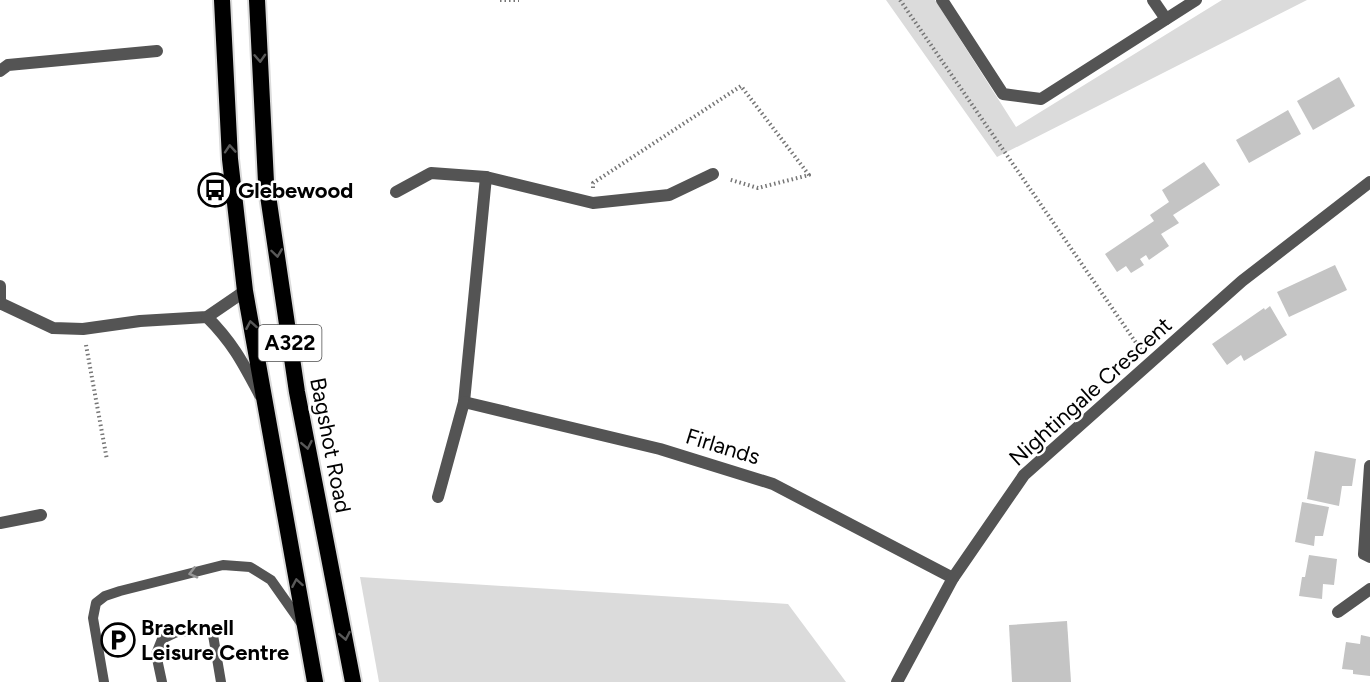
<svg xmlns="http://www.w3.org/2000/svg" width="1370" height="682" viewBox="0 0 1370 682" font-family="Figtree,sans-serif">
<style>
.green{fill:#dbdbdb}
.building{fill:#c4c4c4}
.lines{fill:none;stroke-linecap:round;stroke-linejoin:round}
.trunk-casing{stroke:#dbdbdb;stroke-width:20}
.path{stroke:#767676;stroke-width:4;stroke-dasharray:1.5 3;stroke-linecap:butt}
.service{stroke:#545454;stroke-width:10}
.minor{stroke:#545454;stroke-width:12}
.trunk{stroke:#000;stroke-width:16}
.oneway{stroke:#595959}
.oneway2{stroke:#989898}
.labels{text-anchor:middle;stroke-width:5;stroke-linejoin:round;paint-order:stroke}
.shield{fill:#fff;stroke:#4c4c4c;stroke-width:1.5}
.shield-label{font-size:21px;font-weight:bold;fill:#000}
.poi-label{font-size:22px;font-weight:bold;fill:#000;stroke:#fff;text-anchor:start}
.street-label{font-size:22px;fill:#000;stroke:#fff}
</style>
<rect width="100%" height="100%" fill="#fff"/>
<g class="green">
<polygon points="886,0 935,0 1016,127 1222,0 1307,0 997,157"/>
<polygon points="360,577 788,604 846,682 379,682"/>
</g>
<g class="building">
<polygon points="1339,77 1355,106 1313,130 1297,101"/>
<polygon points="1288,110 1301,134 1249,163 1236,140"/>
<polygon points="1204,162 1220,185 1173,215 1179,223 1161,234 1169,246 1149,260 1146,255 1140,259 1144,265 1131,273 1126,266 1117,272 1105,254 1154,221 1150,215 1169,202 1162,190"/>
<polygon points="1335,265 1347,290 1289,317 1277,292"/>
<polygon points="1270,306 1287,335 1244,361 1241,355 1227,365 1212,344 1264,308 1265,310"/>
<polygon points="1315,451 1356,459 1352,486 1342,486 1339,506 1307,499"/>
<polygon points="1302,502 1329,507 1323,536 1315,536 1314,546 1295,542"/>
<polygon points="1309,555 1337,559 1334,585 1323,584 1322,599 1299,596 1302,577 1305,577"/>
<polygon points="1067,621 1071,682 1012,682 1009,625"/>
<polygon points="1361,635 1370,637 1370,676 1353,674 1353,670 1342,669 1346,642 1360,644"/>
</g>
<g class="lines">
<defs>
<g id="trunk">
<polyline points="222,0 230,159 245,291 315,682"/>
<polyline points="257,0 266,182 297,392 353,682"/>
</g>
</defs>
<use href="#trunk" class="trunk-casing"/>
<g class="path">
<polyline points="500,0 519,0"/>
<polyline points="900,0 1141,350"/>
<polyline points="593,188 593,183 741,86 809,175 758,188 728,179"/>
<polyline points="86,345 107,460"/>
</g>
<g class="service">
<polyline points="104,682 93,618 96,603 105,596 120,591 223,565 250,567 271,580 302,624"/>
<polyline points="162,682 156,654 162,639 177,632 212,629 221,682"/>
</g>
<g class="minor">
<polyline points="942,0 1003,94 1041,99 1196,0"/>
<polyline points="1153,0 1166,19"/>
<polyline points="0,71 8,65 157,51"/>
<polyline points="396,192 431,173 486,177"/>
<polyline points="0,286 0,304"/>
<polyline points="0,303 53,328 83,329 140,321 207,317 245,291"/>
<path d="M207,317c26,26 36,46 53,78"/>
<polyline points="464,402 486,177 593,203 669,195 713,174"/>
<polyline points="1370,466 1364,554 1370,557"/>
<polyline points="438,497 464,402 660,449 773,484 953,578"/>
<polyline points="0,523 41,515"/>
<polyline points="1338,612 1370,589"/>
<polyline points="897,682 953,578 1024,475 1242,281 1370,182"/>
</g>
<use href="#trunk" class="trunk"/>
</g>
<defs><path id="oneway-chevron" d="M-2-3.5L2.5 0L-2 3.5" fill="none" stroke-width="1.6" stroke-linecap="round" stroke-linejoin="round" transform="scale(1.5)"/></defs>
<g class="oneway">
<use href="#oneway-chevron" transform="translate(260 58) rotate(87)"/>
<use href="#oneway-chevron" transform="translate(230 149) rotate(-94)"/>
<use href="#oneway-chevron" transform="translate(277 253) rotate(82)"/>
<use href="#oneway-chevron" transform="translate(251 325) rotate(-100)"/>
<use href="#oneway-chevron" transform="translate(307 445) rotate(79)"/>
<use href="#oneway-chevron" transform="translate(297 583) rotate(-100)"/>
<use href="#oneway-chevron" transform="translate(345 636) rotate(79)"/>
</g>
<use class="oneway2" href="#oneway-chevron" transform="translate(193 573) rotate(166)"/>
<defs>
<symbol id="bus-ring" viewBox="-11 -11 22 22"><circle r="9.5" fill="#fff" stroke="#000" stroke-width="1.5"/><path d="M-5-6H5V4H4V6H2V4H-2V6H-4V4H-5ZM-3.5-4V0h7V-4ZM-3.5 1.2v1.5H-2V1.2ZM2 1.2v1.5H3.5V1.2Z" fill="#000"/></symbol>
<symbol id="parking-ring" viewBox="-11 -11 22 22"><circle r="9.5" fill="#fff" stroke="#000" stroke-width="1.5"/><path d="M-3.5-5.5H1a3.5 3.5 0 0 1 0 7H-1V5.5H-3.5ZM-1-3.4V-.6H.8a1.4 1.4 0 0 0 0-2.8Z" fill="#000"/></symbol>
</defs>
<g fill-rule="evenodd">
<use href="#bus-ring" x="196" y="171" width="38" height="38"/>
<use href="#parking-ring" x="99" y="621" width="38" height="38"/>
</g>
<g class="labels">
<rect class="shield" x="258.5" y="325" width="63" height="36" rx="4.5"/>
<g class="shield-label">
<text x="290" y="350">A322</text>
</g>
<g class="poi-label">
<text x="238" y="198">Glebewood</text>
<text x="141" y="635">Bracknell<tspan x="141" dy="25">Leisure Centre</tspan></text>
</g>
<g class="street-label">
<text transform="translate(1090 391) rotate(-42)" y="8">Nightingale Crescent</text>
<text transform="translate(331 445) rotate(79)" y="8">Bagshot Road</text>
<text transform="translate(723 446) rotate(17)" y="8">Firlands</text>
</g>
</g>
</svg>
